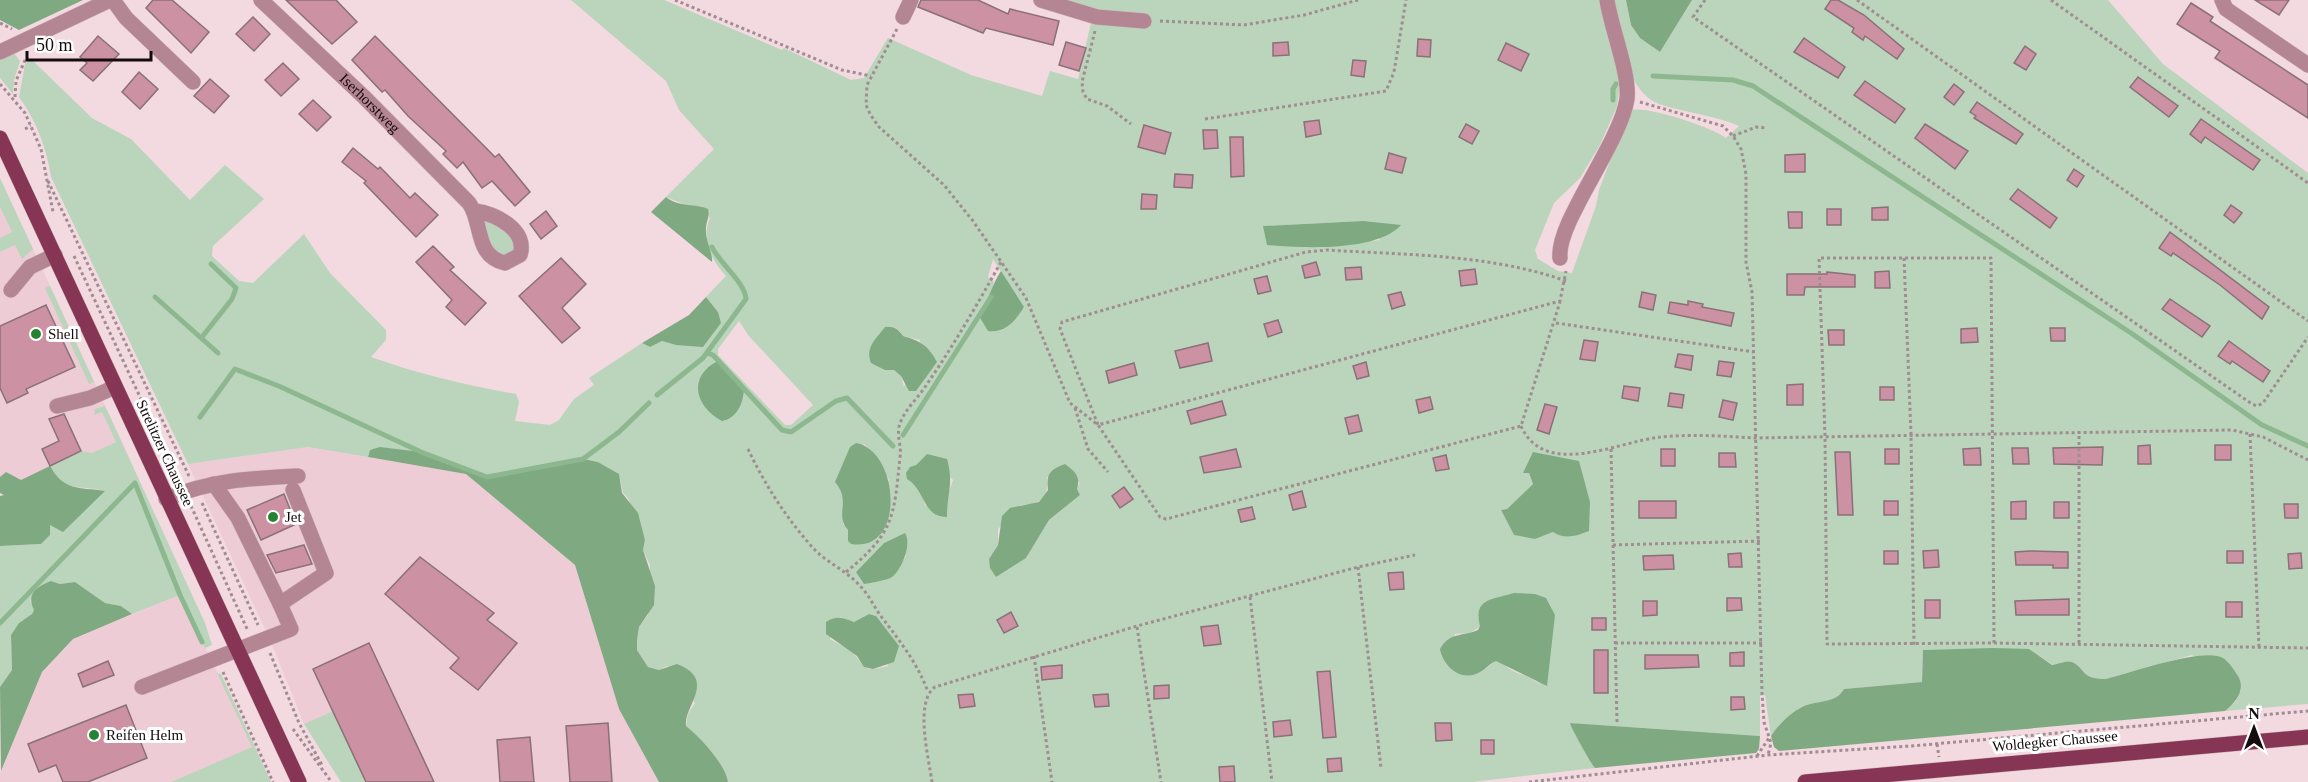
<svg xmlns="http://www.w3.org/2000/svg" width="2308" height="782" viewBox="0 0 2308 782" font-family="Georgia,serif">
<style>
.built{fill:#eeccd6}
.green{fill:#bad5bb;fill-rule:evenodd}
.forest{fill:#7faa81}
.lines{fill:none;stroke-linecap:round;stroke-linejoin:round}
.stream{stroke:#8db88f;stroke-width:5}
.building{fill:#cc91a3;stroke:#897178;stroke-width:1.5}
.minor-casing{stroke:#cfb8be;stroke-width:16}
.major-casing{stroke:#cfb8be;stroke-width:16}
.path{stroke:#a08d92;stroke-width:3;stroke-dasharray:3 3;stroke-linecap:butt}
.minor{stroke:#b48593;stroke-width:15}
.major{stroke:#863654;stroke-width:15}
.poi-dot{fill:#278334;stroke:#fff;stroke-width:2}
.labels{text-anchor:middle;stroke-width:6;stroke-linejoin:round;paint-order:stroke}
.street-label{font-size:15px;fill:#140b0e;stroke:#fff}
.poi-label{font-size:15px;fill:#140b0e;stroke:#fff;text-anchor:start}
</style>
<rect width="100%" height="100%" fill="#f3d9e0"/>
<g class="built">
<polygon points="0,207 12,232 23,227 132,464 0,493"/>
<polygon points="308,447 466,474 575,565 619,709 659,782 366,782 333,711 304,724 271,642 188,464"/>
<polygon points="180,595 253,747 171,782 0,782 0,774 42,672 73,639"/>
</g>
<g class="green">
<path d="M571,0h93l118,50 2,-2 67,32 13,-2 24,-40 83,37 71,21 8,-25 28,8 16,-69 -29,-10h537l18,86 -3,20 -17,39 -20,33 -26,25 -19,47 3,9 20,12 14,2 24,-67 3,-16 30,-79c12,-8 85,17 97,27l13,-12c-25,-11 -52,-13 -77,-21 -38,-12 -41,-71 -49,-105h13l5,25 9,13 20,14 32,-52h416l55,64 145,109v531l-83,7 11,-10 5,-11 -49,-35 -86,24c-26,0 -18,-10 -34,-17 -5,-2 -14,2 -19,3l-25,-16 -105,1 -1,32 -78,7c-8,15 -28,11 -42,18 -13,7 -23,17 -31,29l-6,-41 -5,1v40l-189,-13c0,4 21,43 24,45l-123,14h-744c-2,-17 -28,-45 -42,-56l2,-12 7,-11 -28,-37 -8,4 -11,-3 -11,-17v-10l2,-13 9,-12 2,-50 -7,-15 2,-10 -17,-42 -5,-5 -4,-19 -21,-12 -15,-3 -96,18 -66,-25 -51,-2 -2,7 -60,-10 -120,17 -137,-287c-4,-28 -15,-57 -32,-80l6,-33 6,-5 61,59 39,21 59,61 35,-35 39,34 -51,47 -1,10 27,25 14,2 51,-49 26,39 56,57v10l-15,17c47,17 95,28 145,37l3,8 -4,19 35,4 9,-5 15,-21 20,-14 -5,-7 53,-35 8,4 12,-6 14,4 42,-33 -12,-15 20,-21c-15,-16 -25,-37 -16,-58l-8,-12 -11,1 -25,-10 48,-48 -35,-39 -13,-29zM1363,221l17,19 -19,2 -98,-16zM993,259l31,49 -45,8 12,-19 3,-15 -6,-5zM739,321l10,15 64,69 -22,20h-6l-67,-70v-6zM885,327c9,-1 13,1 18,9l17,4 -16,47 -3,-11 -7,-6zM864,444l11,11 14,25 -41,50 -5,-6 2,-18 -2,-14zM927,454l26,26 -6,17v20l-22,-12 -4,-14 -8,-9 3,-17zM1579,461l-26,71 -18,7 -21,-4 -13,-25 6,-1 26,-25 -4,-11h-5zM1047,477l33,5 -3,7 3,6 -31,25 -23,38 -37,1 9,-14v-16l23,-24c20,0 28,-8 26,-28zM899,536l7,20 -10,16 -12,8 -28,-8 28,-29zM869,614l7,2 12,50c-23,5 -20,5 -33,-11 -6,-7 -17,-11 -25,-16l10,-22 14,5zM1481,626l60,59c-10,-8 -17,-9 -28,-14 -6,-3 -9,-8 -17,-10l-14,10 -28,-37 16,-1z"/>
<polygon points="14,53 20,61 14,80 13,94 0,78 0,59"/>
<polygon points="0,178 33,249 22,259 15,245 0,252 0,238 12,232 0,207"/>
<path d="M480,220c16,2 38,13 33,32l-9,4 -11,-4z"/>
<polygon points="50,286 94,382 89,384 45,288"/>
<path d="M105,406l100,217 7,22 -7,3 -25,-53 -48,19 -11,-8 -16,-3 -30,-21 -15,2 -9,-3 -21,19 4,10 -2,4 -13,9 -8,12 1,35 -12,17v-141l41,-2 9,-9v-11l54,-33c-26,-7 -38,3 -54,-25l31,-15 11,2 24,-11 -14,-30 -8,3 1,-6z"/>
<polygon points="217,673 221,674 271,782 171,782 252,747"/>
<polygon points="333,711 366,782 341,782 304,724"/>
</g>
<g class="forest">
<polygon points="0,0 83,0 19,30 0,20"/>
<polygon points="1626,0 1692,0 1660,52 1640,38 1631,25"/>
<path d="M666,197c14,11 30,6 42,12 2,9 -2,12 -2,20 -1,11 7,24 6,33l-61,-50z"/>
<path d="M1363,221l38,4c-24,27 -99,23 -134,20l-4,-19z"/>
<path d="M1001,271l23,36c-9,14 -18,26 -36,24l-9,-15c9,-15 13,-31 22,-45z"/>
<polygon points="706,297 718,312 721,323 703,347 676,345 662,341 650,347 642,343 689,315"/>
<path d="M885,327c9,-1 13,2 18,9 17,5 25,9 34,26l-21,29h-7l-8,-15 -7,-6h-9l-14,-7c-6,-16 5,-24 14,-36z"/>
<path d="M718,361l26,28c-1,15 -7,29 -22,32 -27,-14 -35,-45 -4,-60z"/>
<path d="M856,443c43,7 51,110 -5,101l-3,-3v-11c-14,-16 4,-28 -13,-48l15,-35z"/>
<path d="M380,447l41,5 66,25 96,-18 15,3 21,12 3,19 16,20 7,27 -2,10 12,36 -1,19 -15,22 -2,13v10l11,17 11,3 18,-6c41,16 6,42 9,62 14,11 40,39 42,56h-69l-40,-73 -44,-144 -109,-91 -98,-17 2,-7z"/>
<path d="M1533,452l46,9 11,41 -1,29c-13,5 -24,9 -36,1l-18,7 -21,-4 -13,-25 6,-1 26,-25 -4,-11h-6z"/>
<path d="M927,454l20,5c7,25 0,33 0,58 -25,0 -21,-27 -40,-38l-1,-6 4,-6 6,-2z"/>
<path d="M1065,464c10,8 16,12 12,25l3,6 -31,25 -23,38 -30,19 -6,-9 -1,-9 9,-14 4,-29 8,-8 29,-6 9,-12c-2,-17 2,-20 17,-26z"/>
<path d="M50,466c14,25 28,21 55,25l-42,41 -13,-7v10l-9,9 -41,2v-50l4,-1 -4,-2v-16l6,-5 15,8z"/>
<path d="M905,533c7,11 -3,36 -13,44 -4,3 -22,6 -28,7l-8,-12 28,-29z"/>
<path d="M51,581l9,3 15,-2 30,21 16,3 11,8 -59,25 -31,33 -41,99 -1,-84 12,-17 -1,-35 8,-12 13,-9 2,-4c-8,-16 2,-23 17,-29z"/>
<path d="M1514,593l21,1 11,4 9,17 -8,71 -51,-25c-7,3 -10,8 -16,11 -19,11 -37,-6 -40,-23 10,-17 21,-12 38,-19l2,-4c-7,-28 12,-26 34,-33z"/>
<path d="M869,614l7,2 23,30 -5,16 -21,7 -9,-2 -7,-11 -31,-22v-12c11,-7 17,-4 28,0z"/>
<path d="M1993,648l36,1 23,16c6,-1 15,-5 20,-3 15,7 8,17 34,17 24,-6 98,-32 117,-21 6,4 11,12 15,18 8,14 -2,26 -13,35l-446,40 -5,-4 -3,-11c8,-12 18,-22 31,-29 14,-7 34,-3 42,-18l78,-7 1,-32z"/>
<path d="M1570,723l190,13 -1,13 -3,4 -161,15c-3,-2 -24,-40 -25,-45z"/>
</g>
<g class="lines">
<g class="stream">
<polyline points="1653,76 1733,80 1753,86 2131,333 2262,425 2308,446"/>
<polyline points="1613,100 1613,89 1616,84"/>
<polyline points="155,297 218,353"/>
<polyline points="202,337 232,299 236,288 211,264"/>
<polyline points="707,353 713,355 782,430 791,432 836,401 847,398 893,446"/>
<path d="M657,395l46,-37 43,-59c-1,-17 -26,-35 -34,-52"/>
<polyline points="200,417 235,369 281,387 421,452 487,477 583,459 619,432 649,403"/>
<polyline points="903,435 991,297"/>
<polyline points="0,623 135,483 180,595 202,642"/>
</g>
</g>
<g class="building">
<polygon points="153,0 172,0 209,32 191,53 146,8"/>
<polygon points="286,0 336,0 357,22 332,44"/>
<polygon points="921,0 978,0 1008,14 1010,9 1059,21 1053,45 986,28 983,33 918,7"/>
<polygon points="1831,0 1838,0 1864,15 1904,49 1897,59 1865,36 1863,40 1852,32 1854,28 1825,9"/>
<polygon points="2255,0 2289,0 2279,15"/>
<polygon points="2191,3 2213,17 2210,21 2308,85 2308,118 2215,58 2220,51 2177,24"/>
<polygon points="253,17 270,34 254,51 236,34"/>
<polygon points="98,36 119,54 93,81 80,70 87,63 80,57"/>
<polygon points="375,36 495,157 499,154 530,192 515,206 492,181 482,188 463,162 457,168 443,154 446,151 408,116 385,90 382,92 352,60"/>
<polygon points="1804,38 1845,67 1838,78 1794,52"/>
<polygon points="1418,39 1431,40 1430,57 1417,56"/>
<polygon points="1066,42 1086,48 1079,71 1059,65"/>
<polygon points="1288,42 1289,55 1273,56 1273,43"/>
<polygon points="1506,43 1529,54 1521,71 1498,60"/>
<polygon points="2025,46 2036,54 2026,70 2014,63"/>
<polygon points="1353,60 1366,61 1364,77 1351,75"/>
<polygon points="283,63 299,79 281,96 265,80"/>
<polygon points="139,72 158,89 140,109 122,92"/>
<polygon points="2138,77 2178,106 2169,117 2130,87"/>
<polygon points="210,79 229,96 214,113 194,96"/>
<polygon points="1865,81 1905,109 1895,123 1854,95"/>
<polygon points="1954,84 1964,92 1954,105 1944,97"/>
<polygon points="313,100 331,117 317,131 299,114"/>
<polygon points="1977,102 2023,134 2016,144 1974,118 1976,116 1970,112"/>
<polygon points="2201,119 2260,160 2253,170 2205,137 2201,143 2190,134"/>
<polygon points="1319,120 1321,134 1306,137 1304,122"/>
<polygon points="1466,124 1479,131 1472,144 1459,137"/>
<polygon points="1925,124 1968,151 1955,169 1915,138"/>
<polygon points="1144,125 1171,133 1165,154 1138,147"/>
<polygon points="1203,130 1217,130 1218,148 1204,149"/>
<polygon points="1230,137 1243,137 1244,176 1231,177"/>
<polygon points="353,148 378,169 380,167 410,198 415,193 438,215 416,237 364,183 366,181 342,162"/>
<polygon points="1389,153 1406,158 1402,173 1385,169"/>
<polygon points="1805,154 1805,172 1785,172 1785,155"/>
<polygon points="2074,169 2084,176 2077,187 2067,180"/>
<polygon points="1175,174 1193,175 1192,188 1174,187"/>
<polygon points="2018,189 2057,218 2050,228 2010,199"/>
<polygon points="1142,194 1157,195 1156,209 1141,209"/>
<polygon points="2231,205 2242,213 2234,223 2224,215"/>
<polygon points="1888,207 1888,220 1872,220 1872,208"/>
<rect x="1827" y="209" width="14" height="16"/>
<polygon points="546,211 557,226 541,239 530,224"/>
<polygon points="1788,212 1802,212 1802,228 1789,228"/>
<polygon points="2170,232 2269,307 2262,319 2220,285 2173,253 2171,256 2159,248"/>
<polygon points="433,246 454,267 450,270 486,303 465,325 446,307 452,300 416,262"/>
<polygon points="561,258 586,284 562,308 580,328 562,343 519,296"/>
<polygon points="1316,262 1320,275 1305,278 1302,266"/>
<polygon points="1361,267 1362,279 1346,280 1345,268"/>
<polygon points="1475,269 1477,284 1461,286 1459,271"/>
<polygon points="1889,271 1890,288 1875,288 1875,272"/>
<polygon points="1827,272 1855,275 1855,287 1805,287 1804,295 1787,295 1787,274 1827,274"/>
<polygon points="1267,276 1271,291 1258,294 1254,279"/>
<polygon points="1401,292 1405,305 1392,309 1388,295"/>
<polygon points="1642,292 1656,295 1653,310 1639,307"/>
<polygon points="2170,299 2210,326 2202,337 2162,309"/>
<polygon points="1688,301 1703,304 1702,307 1734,313 1731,326 1668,313 1670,302 1688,305"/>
<polygon points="46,305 75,367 26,389 28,393 7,403 0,388 0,326"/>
<polygon points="1278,320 1282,332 1268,337 1264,324"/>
<polygon points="1977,328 1978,342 1961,343 1961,329"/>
<polygon points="2050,328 2065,328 2065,341 2051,341"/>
<polygon points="1828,330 1844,330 1844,345 1829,345"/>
<polygon points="1584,340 1598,342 1595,361 1580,359"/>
<polygon points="2229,341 2270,371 2263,382 2232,361 2230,364 2218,356"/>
<polygon points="1208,343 1212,361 1180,368 1175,351"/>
<polygon points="1678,354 1693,356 1691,370 1675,367"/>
<polygon points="1719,361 1734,363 1731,377 1717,375"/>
<polygon points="1366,362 1369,376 1357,379 1353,366"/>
<polygon points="1134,363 1137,375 1109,383 1106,371"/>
<polygon points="1803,384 1803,405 1787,405 1787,385"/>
<polygon points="1624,386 1640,388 1638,401 1622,398"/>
<rect x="1880" y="387" width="14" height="13"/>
<polygon points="1670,393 1684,395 1682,408 1668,406"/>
<polygon points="1430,397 1433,409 1419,413 1416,400"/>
<polygon points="1723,400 1737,403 1733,420 1719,417"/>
<polygon points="1222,401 1226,415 1191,424 1187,411"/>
<polygon points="1545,404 1557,407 1549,434 1537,430"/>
<polygon points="64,414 81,451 50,466 42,449 59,441 49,419"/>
<polygon points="1358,415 1362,431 1349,434 1345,418"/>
<polygon points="2150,445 2151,464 2138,464 2138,446"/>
<rect x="2215" y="445" width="16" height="15"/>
<polygon points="2103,447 2102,465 2054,464 2053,448"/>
<polygon points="1980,448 1981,465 1964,465 1963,449"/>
<polygon points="2012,448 2028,448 2029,464 2013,464"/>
<polygon points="1236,449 1241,467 1204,473 1200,457"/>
<rect x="1661" y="449" width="14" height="17"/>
<rect x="1885" y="449" width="14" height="15"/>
<polygon points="1835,452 1850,452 1853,515 1838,515"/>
<polygon points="1719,453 1735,453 1736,467 1719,467"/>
<polygon points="1446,455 1449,469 1436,471 1433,458"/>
<polygon points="1124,487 1133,499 1120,508 1112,496"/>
<polygon points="1302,491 1306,507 1293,510 1289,495"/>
<polygon points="284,494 296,524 261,540 247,510"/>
<rect x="1639" y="501" width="37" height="17"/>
<rect x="1884" y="501" width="14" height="14"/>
<polygon points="2026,501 2026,519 2011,519 2011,502"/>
<rect x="2054" y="502" width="15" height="16"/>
<polygon points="2284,504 2298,504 2298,518 2285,518"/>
<polygon points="1252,507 1255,519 1241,522 1238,510"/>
<polygon points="304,545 312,564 276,573 267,555"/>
<polygon points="1938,550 1939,567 1924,568 1923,551"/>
<rect x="1884" y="551" width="14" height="13"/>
<polygon points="2030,551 2068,552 2068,568 2053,568 2053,565 2016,565 2015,552"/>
<rect x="2227" y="551" width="16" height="12"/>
<polygon points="1741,553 1742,567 1729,567 1728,554"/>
<polygon points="2301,553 2302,568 2289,569 2288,554"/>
<polygon points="1673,555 1674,569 1644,570 1643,556"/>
<polygon points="420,557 494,613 487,620 517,643 478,690 450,668 459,658 385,594"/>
<polygon points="1403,572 1404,589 1390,590 1388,573"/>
<polygon points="1727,598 1741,598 1742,610 1727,611"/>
<polygon points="2069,599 2069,615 2016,615 2015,601"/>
<rect x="1925" y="600" width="15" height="18"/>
<polygon points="1643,601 1657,601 1657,615 1643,616"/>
<rect x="2226" y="602" width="16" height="15"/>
<polygon points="1011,612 1018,626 1004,633 997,620"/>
<rect x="1592" y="618" width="14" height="12"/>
<polygon points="1218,625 1221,644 1204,646 1201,627"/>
<polygon points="369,643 434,782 366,782 313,669"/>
<rect x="1594" y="650" width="14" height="43"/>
<polygon points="1744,652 1744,666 1730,666 1730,653"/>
<polygon points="1645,655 1698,655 1699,667 1645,669"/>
<polygon points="108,661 114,675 83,687 78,674"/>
<polygon points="1062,665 1062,678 1042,680 1041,667"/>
<polygon points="1330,671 1336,737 1323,738 1317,672"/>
<polygon points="1169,685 1169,698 1154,699 1154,686"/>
<polygon points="973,694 975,706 960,708 958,695"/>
<polygon points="1108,694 1109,706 1095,707 1093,695"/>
<polygon points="1731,697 1744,697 1745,709 1731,710"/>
<polygon points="126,705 147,758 88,782 63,782 56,765 39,772 28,744"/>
<polygon points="1290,720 1292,735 1274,737 1273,722"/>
<polygon points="608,723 612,782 570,782 566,726"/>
<polygon points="1435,723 1451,723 1452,740 1436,741"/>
<polygon points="530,737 534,782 500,782 497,740"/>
<rect x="1481" y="740" width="13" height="14"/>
<polygon points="1341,758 1342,771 1328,772 1327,759"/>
<polygon points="1234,766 1235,782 1220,782 1219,767"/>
</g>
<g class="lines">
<defs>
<g id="minor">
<polyline points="113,0 126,18 193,82"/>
<path id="s1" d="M261,0l102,96 106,107c14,19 5,53 36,60l15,-8c8,-25 -24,-41 -45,-44"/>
<polyline points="1041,0 1097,17 1144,21"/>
<polyline points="2222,0 2226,9 2308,65"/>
<polyline points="903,17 911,0"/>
<polyline points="0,52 110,0"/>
<path d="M1560,258c-4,-35 60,-114 67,-159 3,-25 -16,-71 -20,-99"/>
<polyline points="11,290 30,267 55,255"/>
<polyline points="57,406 90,398 115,387"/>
<polyline points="214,484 238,518 280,604"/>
<path d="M166,499c44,-19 86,-21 132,-23"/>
<polyline points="142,687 291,629 280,604 326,573 293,490"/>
</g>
<g id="major">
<polyline points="0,138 299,782"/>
<polyline points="1805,782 2308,737"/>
</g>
</defs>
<use href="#minor" class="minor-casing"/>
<use href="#major" class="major-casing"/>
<g class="path">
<polyline points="675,0 842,70 871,76"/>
<polyline points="1705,0 1693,17 2252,404 2257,406 2263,403 2308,337"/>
<polyline points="1857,0 2308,321"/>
<polyline points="2051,0 2308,183"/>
<polyline points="1160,21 1244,25 1304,15 1358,0"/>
<polyline points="0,23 12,29"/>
<polyline points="897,29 867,85 866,105 870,114 879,127 944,185 973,221 1026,298 1070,403 1098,425 1160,517 1166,519 1521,426 1560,302"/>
<polyline points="1095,31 1082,82 1083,92 1087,99 1107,106 1131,124"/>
<polyline points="0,84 25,113 41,149 53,212"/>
<polyline points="15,97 16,81 26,58"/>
<polyline points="1640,102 1723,126 1733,136 1741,149 1746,174 1746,262 1752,292 1762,693 1764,722 1771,743 1768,755"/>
<polyline points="1205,119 1386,91 1394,72 1406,0"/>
<polyline points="25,129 31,126"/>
<polyline points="1733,136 1756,127 1767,128"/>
<polyline points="48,181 189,476"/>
<polyline points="74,256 178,478"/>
<polyline points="1904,258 1911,434 1914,645"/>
<path d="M1566,281c-76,-27 -160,-26 -239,-31l-21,2 -244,70 -2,7 38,96 462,-124 6,-30"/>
<polyline points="1556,323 1754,352"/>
<polyline points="1075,408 1088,449 1108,472"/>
<path d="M1521,426c24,54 98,15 140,11 31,-3 62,-1 93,1l478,-8 31,7 45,23"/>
<polyline points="2250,434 2259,648"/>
<path d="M748,449c17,36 39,70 65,99 14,15 33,22 46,37 9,8 14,20 21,30 19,25 37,47 48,77"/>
<polyline points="1611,449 1617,722"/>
<polyline points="202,503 258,625"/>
<polyline points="191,506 248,631"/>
<polyline points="1613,545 1760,541"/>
<polyline points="1358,567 1381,768"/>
<path d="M846,572c48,-39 48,-55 54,-115 2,-12 -5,-24 1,-36 6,-14 18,-24 26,-37 27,-39 51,-81 74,-122"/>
<polyline points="1250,597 1272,782"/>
<polyline points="1137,627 1161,782"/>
<polyline points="1615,643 1763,643"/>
<polyline points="1994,643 1991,258 1819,258 1825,436 1827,644 1994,643 2308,648"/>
<polyline points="2079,643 2079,432"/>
<polyline points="270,653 299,723 323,767"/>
<polyline points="1034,656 1052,782"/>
<polyline points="223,672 273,782"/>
<polyline points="293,729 330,780"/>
<polyline points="1937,744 1939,757"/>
<polyline points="1757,756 1769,738"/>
<path d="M932,782c-3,-23 -18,-80 3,-95l202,-61 221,-59 57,-12"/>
<polyline points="1529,782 1768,755 1911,746 2308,711"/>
</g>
<use href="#minor" class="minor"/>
<use href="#major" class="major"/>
</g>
<g class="poi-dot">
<circle cx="36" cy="334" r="6"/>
<circle cx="273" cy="517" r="6"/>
<circle cx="94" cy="735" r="6"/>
</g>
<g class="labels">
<g class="street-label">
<text dy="5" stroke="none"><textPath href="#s1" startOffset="150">Iserhorstweg</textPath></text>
<text transform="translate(165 453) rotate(65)" y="5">Strelitzer Chaussee</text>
<text transform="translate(2055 741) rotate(-5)" y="5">Woldegker Chaussee</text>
</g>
<g class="poi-label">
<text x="48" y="339">Shell</text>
<text x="285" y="522">Jet</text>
<text x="106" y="740">Reifen Helm</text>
</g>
</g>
<g transform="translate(2254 728)" stroke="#ffffff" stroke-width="4.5" paint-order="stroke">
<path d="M0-4.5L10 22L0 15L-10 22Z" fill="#140b0e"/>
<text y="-9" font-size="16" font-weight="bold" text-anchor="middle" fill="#140b0e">N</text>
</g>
<path d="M27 51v9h124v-9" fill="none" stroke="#140b0e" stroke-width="3"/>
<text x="36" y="51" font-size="18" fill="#140b0e" stroke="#ffffff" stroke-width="4.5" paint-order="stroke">50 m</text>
</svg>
